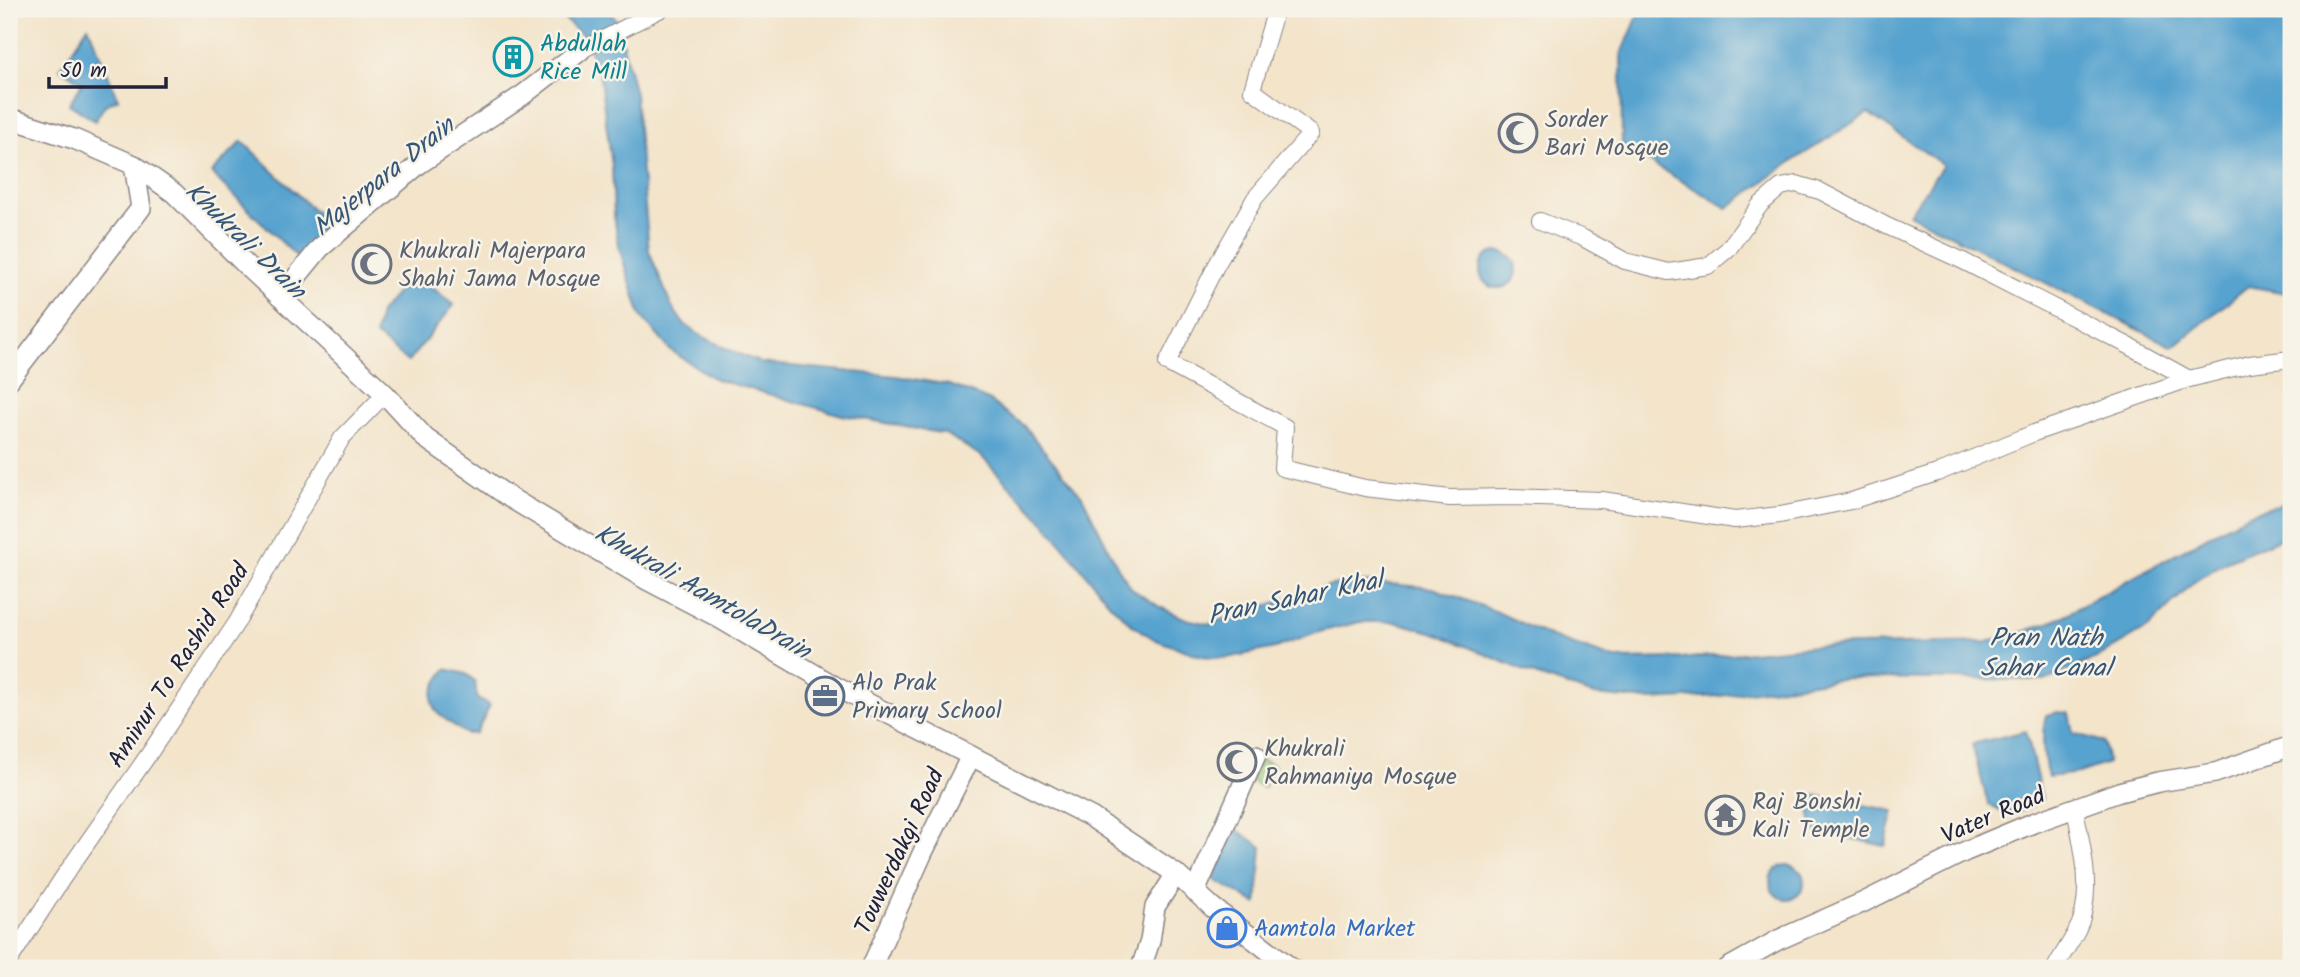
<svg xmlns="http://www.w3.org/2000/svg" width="2300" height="977" viewBox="0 0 2300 977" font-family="Kalam,sans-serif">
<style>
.green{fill:#93c87a;stroke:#5a755a;stroke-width:2}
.water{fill:#56a3cf;stroke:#3c6285;stroke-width:2}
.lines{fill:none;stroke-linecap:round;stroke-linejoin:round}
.minor-casing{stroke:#8a8382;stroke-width:18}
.tertiary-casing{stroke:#8a8382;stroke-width:22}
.minor{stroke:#fff;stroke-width:16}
.tertiary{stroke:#fff;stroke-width:19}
.labels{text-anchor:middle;stroke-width:5;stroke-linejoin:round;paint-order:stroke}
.culture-label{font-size:24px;fill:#0d838f;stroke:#f7f3e8;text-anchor:start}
.worship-label{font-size:24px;fill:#5b616d;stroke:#f7f3e8;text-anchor:start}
.street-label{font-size:24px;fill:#22223b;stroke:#f7f3e8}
.service-label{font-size:24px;fill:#4e5e75;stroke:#f7f3e8;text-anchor:start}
.shop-label{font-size:24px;fill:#366cbe;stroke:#f7f3e8;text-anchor:start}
.water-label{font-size:26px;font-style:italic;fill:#375676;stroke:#f7f3e8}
</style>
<rect width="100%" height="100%" fill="#f7f3e8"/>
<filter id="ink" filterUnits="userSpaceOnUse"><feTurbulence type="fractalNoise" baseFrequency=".0143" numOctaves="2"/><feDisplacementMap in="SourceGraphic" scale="14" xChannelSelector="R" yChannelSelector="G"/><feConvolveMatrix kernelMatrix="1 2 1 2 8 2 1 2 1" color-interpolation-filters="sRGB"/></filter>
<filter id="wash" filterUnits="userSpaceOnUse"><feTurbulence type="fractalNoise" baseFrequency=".00686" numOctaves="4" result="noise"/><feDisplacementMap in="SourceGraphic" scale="28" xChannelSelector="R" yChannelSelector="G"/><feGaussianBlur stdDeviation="1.57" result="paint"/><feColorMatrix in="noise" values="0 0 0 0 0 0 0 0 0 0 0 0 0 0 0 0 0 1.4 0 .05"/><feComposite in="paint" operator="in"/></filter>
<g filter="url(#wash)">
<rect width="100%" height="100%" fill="#f3e4ca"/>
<polygon class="green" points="1260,759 1274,766 1264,788 1250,780"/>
<g class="water">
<polygon points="515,9 606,9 617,20 635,94 649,251 671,305 683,323 700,335 725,348 761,363 896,376 950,385 988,400 1023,425 1082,496 1118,568 1132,589 1160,607 1186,619 1209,624 1331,585 1368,582 1433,588 1495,611 1551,637 1615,659 1689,658 1816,646 1987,642 2026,631 2058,619 2248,514 2291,501 2291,534 2227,561 2194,582 2149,627 2096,658 2047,680 1847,678 1720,696 1650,700 1594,695 1532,674 1435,633 1395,622 1360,622 1319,632 1275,648 1227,658 1201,656 1156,640 1132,625 1109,603 1045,523 981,456 945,434 842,415 715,379 670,350 641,316 619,248 614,216 612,166 599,71 584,37 563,18"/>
<polygon points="1641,9 2291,9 2291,294 2248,286 2173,347 1909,214 1943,165 1868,113 1785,166 1727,208 1622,146 1621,55"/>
<polygon points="88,26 118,99 105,105 95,121 69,104 82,83 60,68"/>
<polygon points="242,141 329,225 297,257 211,173"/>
<circle cx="1498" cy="270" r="18"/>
<polygon points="413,272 454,305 408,362 375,335 380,313"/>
<path d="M446,669l20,5 9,7 2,18 13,6 -14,28 -10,1c-31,-22 -48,-28 -20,-65z"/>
<path d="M2057,712l12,1 4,20 31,9 4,21 -29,10 -31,4c-5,-18 -7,-44 -2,-62z"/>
<path d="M2026,731l16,68c-21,14 -32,21 -54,5l-16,-60z"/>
<polygon points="1808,794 1894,811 1885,846 1812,830"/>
<polygon points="1234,828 1262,847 1257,904 1213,879"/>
<circle cx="1787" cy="882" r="17"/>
</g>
</g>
<g filter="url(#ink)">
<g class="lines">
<defs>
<g id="minor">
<polyline points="1276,9 1252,90 1311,133 1255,198 1216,266 1167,363 1285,427 1282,468 1365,488 1450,498 1512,497 1602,500 1735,520 1780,515 1851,501 1937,473 2034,433 2189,379 2250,364 2291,359"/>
<polyline points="580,51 661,9"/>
<polyline points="1540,221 1583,238 1625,261 1669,272 1708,266 1729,248 1760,205 1781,187 1796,184 1820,191 1887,226 1961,260 2131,347 2189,379"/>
<polyline points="9,961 62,879 149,754 237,622 342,438 385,394"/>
<path d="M2055,968c8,-16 20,-30 26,-47 12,-37 0,-77 -6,-113"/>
</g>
<g id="tertiary">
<polyline points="9,118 74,139 134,165 174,193 246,265 385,394 425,438 509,497 647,580 714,615 836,687 1091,817 1176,874 1212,907 1291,968"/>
<polyline points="280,297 320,248 419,164 523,95 580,51"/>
<polyline points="9,380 141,208 134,165"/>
<polyline points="1195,892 1256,755"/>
<polyline points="871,968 923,852 971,756"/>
<polyline points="1141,968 1150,941 1155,907 1176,874"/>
<polyline points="1728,968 1778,940 1864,902 1966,851 2033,823 2119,792 2158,782 2215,773 2291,746"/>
</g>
</defs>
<use href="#minor" class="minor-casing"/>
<use href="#tertiary" class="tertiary-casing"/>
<use href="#minor" class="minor"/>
<use href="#tertiary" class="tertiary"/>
</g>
</g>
<defs>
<symbol id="building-ring" viewBox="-11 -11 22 22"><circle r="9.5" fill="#f7f3e8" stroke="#0f9aa8" stroke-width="1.5"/><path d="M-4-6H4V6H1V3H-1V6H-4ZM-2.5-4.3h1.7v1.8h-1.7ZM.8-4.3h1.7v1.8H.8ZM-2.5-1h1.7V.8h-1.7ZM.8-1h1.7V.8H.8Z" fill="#0f9aa8"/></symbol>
<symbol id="mosque-ring" viewBox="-11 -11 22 22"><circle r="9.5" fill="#f7f3e8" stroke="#6b7280" stroke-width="1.5"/><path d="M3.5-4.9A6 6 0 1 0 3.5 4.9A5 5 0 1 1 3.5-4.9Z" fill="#6b7280"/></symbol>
<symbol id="office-ring" viewBox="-11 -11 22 22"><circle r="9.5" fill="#f7f3e8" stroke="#5c6f8a" stroke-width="1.5"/><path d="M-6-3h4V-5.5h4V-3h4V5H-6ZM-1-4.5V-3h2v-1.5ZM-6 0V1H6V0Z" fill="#5c6f8a"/></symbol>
<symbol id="temple-ring" viewBox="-11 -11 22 22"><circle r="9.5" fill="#f7f3e8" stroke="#6b7280" stroke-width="1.5"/><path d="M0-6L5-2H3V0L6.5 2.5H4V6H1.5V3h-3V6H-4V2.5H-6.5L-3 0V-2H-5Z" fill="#6b7280"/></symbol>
<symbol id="shop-ring" viewBox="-11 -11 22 22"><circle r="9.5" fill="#f7f3e8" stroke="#3f7fe0" stroke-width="1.5"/><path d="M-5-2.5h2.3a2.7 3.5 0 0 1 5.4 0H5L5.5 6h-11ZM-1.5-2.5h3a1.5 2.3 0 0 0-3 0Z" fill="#3f7fe0"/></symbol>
</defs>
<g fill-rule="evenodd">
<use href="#building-ring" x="491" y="35" width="44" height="44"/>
<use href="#mosque-ring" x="1496" y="111" width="44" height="44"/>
<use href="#mosque-ring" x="350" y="242" width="44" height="44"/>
<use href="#office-ring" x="803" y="674" width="44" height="44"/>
<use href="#mosque-ring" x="1215" y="740" width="44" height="44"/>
<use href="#temple-ring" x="1703" y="793" width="44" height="44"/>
<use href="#shop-ring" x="1205" y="906" width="44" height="44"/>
</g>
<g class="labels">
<g class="culture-label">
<text x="540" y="51">Abdullah<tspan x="540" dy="28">Rice Mill</tspan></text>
</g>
<g class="worship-label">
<text x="1545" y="127">Sorder<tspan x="1545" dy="28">Bari Mosque</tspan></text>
<text x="399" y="258">Khukrali Majerpara<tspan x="399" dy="28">Shahi Jama Mosque</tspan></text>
<text x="1264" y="756">Khukrali<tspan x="1264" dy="28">Rahmaniya Mosque</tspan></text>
<text x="1752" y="809">Raj Bonshi<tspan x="1752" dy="28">Kali Temple</tspan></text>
</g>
<g class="street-label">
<text transform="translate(178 665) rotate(-57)" y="8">Aminur To Rashid Road</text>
<text transform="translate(1993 815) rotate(-23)" y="8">Vater Road</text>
<text transform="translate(899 851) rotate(-65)" y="8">Touwerdakgi Road</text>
</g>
<g class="service-label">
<text x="852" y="690">Alo Prak<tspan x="852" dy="28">Primary School</tspan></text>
</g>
<g class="shop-label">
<text x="1254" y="936">Aamtola Market</text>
</g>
<g class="water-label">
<text transform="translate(383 176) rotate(-39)" y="9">Majerpara Drain</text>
<text transform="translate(246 240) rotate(44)" y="9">Khukrali Drain</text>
<text transform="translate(703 591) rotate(30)" y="9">Khukrali AamtolaDrain</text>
<text transform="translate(1295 597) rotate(-12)" y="9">Pran Sahar Khal</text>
<text x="2046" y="646">Pran Nath<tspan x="2046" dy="30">Sahar Canal</tspan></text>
</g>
</g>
<rect width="2300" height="977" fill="none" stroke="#f7f3e8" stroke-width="35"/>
<path d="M49 77v10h117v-10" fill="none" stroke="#22223b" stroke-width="3.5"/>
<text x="60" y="77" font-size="21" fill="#22223b" stroke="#f7f3e8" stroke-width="5" paint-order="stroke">50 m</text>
</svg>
